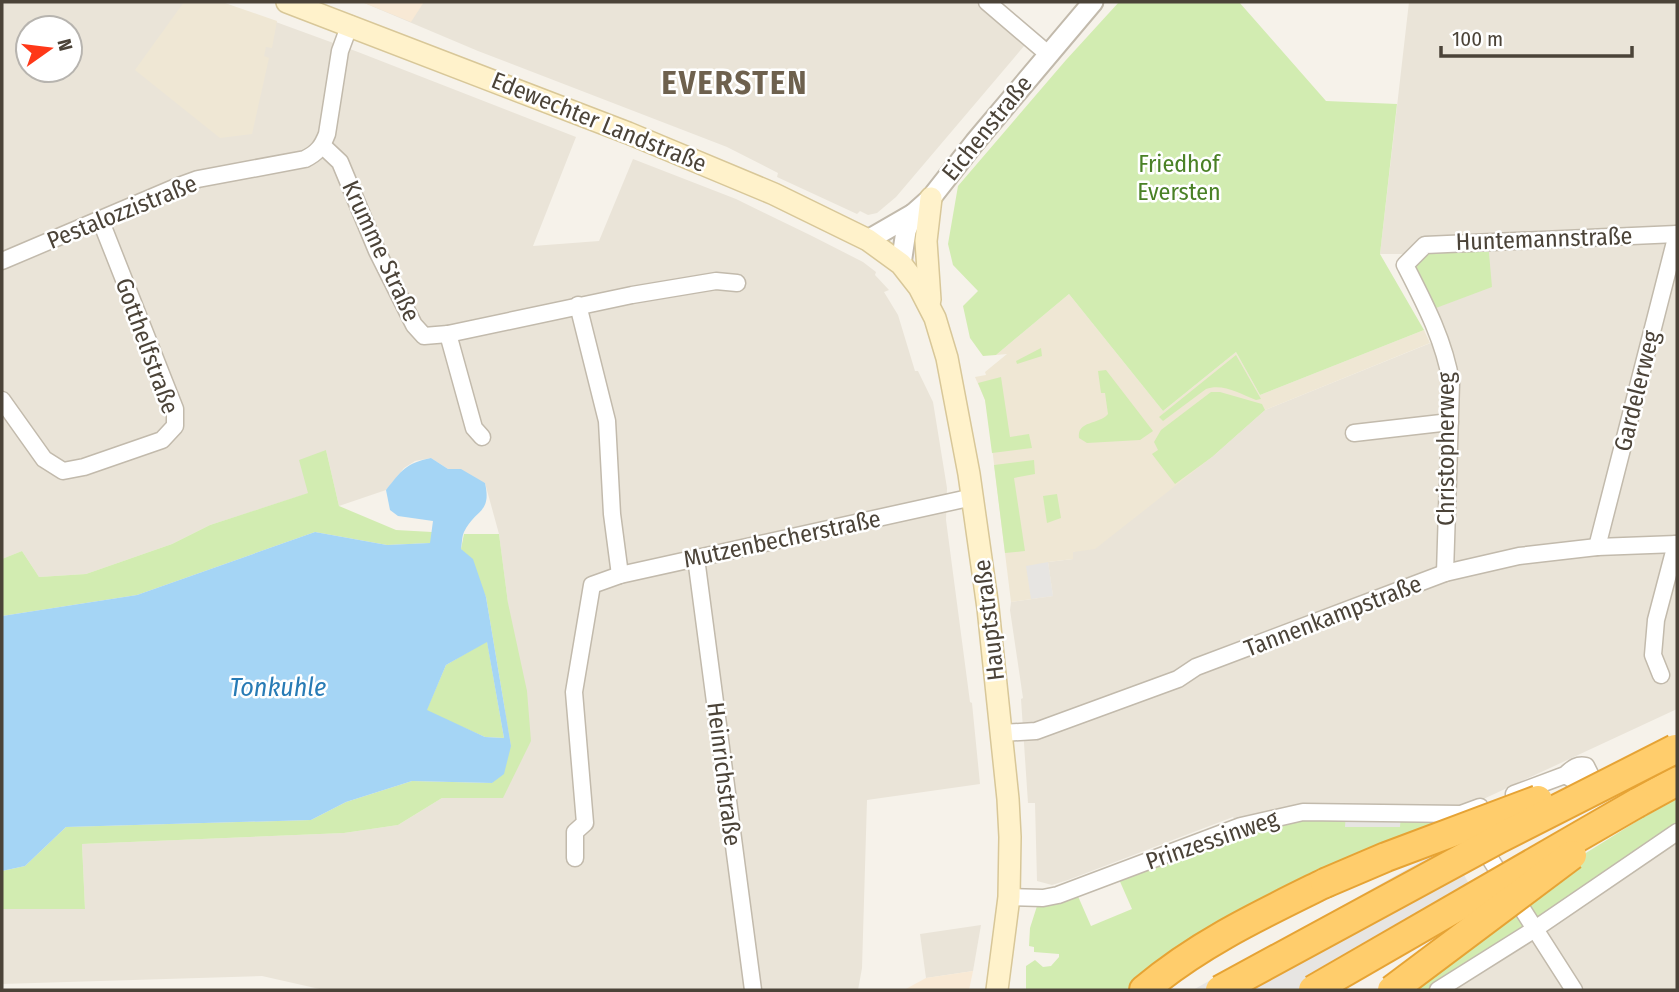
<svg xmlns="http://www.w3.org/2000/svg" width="1679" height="992" viewBox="0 0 1679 992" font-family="'Fira Sans Condensed',sans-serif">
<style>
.residential{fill:#eae4d8;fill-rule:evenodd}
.commercial{fill:#f8e9d5}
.education{fill:#efe7d4}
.green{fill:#d2ecb1}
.parking{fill:#e7e5e2}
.water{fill:#a5d5f5;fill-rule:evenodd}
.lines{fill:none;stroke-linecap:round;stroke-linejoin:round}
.minor-casing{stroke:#c2baac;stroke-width:19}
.tertiary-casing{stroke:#c2baac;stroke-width:23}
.secondary-casing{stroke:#d8c798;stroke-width:24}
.motorway-casing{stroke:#e6a334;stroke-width:32}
.minor{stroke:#fff;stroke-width:16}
.tertiary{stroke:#fff;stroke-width:19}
.secondary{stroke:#fff2cb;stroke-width:21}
.motorway{stroke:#ffcd6c;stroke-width:28}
.motorway-bridge-casing{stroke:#e6a334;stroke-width:32;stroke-linecap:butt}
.motorway-bridge{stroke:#ffcd6c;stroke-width:28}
.labels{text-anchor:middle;stroke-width:5;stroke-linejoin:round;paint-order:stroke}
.street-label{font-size:24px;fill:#4b4338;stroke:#fff}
.park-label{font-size:24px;fill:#4a8126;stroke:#fff}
.water-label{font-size:26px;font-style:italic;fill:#287bb5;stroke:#fff}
.district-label{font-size:32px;font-weight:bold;letter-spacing:2px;fill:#6e614e;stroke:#fff}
</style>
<rect width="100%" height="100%" fill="#f6f2ea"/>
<g class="residential">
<path d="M2,2h219l137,50 218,85 -43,109 66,-5 34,-82 103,40 76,37 51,26 13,10 -1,3 14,15 -5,2 14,23 17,56h3l15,31 14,86 -1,32 24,182 2,1 8,81 -113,16 -5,168 -4,22h-534l-62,-14 -260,8v-75h83l-3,-65 262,-11 54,-8 44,-27h61l5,-195 -9,-69 -14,-51 -37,-14 -17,-11 -16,3 -11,7 -18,22 -47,16 -13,-56 -17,43 -99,32 -38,19 -86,30 -47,3 -17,-26 -20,8zM28,28h42v42h-42z"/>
<polygon points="362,2 987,2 1030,39 896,197 877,213 868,215 860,211 857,214 777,177 778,173 727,147 478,51"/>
<polygon points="1409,2 1677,2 1677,709 1464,808 1235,820 1233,817 1068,880 1052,885 1037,881 1035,803 1028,803 1021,699 1023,698 1010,610 1011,602 1053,596 1048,562 1073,559 1072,553 1175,484 1212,457 1265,410 1438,340 1415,254 1380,254"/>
<polygon points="1677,832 1677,990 1438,990"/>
<polygon points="981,925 973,971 926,978 920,934"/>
</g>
<g class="commercial">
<polygon points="362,2 424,2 411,22"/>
<polygon points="973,971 969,990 904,990 926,978"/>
</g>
<g class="education">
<polygon points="184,2 222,2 277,21 272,48 266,47 264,56 269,58 252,134 220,138 135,70"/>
<polygon points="1069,294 1163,411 1236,352 1260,395 1424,330 1430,343 1265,410 1212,457 1095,549 1073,552 1073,559 1048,562 1053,596 1011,602 988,415 985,400 975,377 986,375 985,372 1007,354 996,355"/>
</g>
<g class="green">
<polygon points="1119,2 1239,2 1326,101 1397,104 1380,254 1424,330 1260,395 1236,352 1163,411 1069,294 996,355 983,356 970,338 963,306 978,291 953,265 948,244 958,186 1066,60"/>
<polygon points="1488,242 1492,287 1428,311 1405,265 1415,254"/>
<polygon points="1041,348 1042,356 1017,364 1016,361"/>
<path d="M1236,355l25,44 -5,1c-16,-6 -33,-17 -50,-11l-43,32 -4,-4z"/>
<path d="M1106,370l47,61 -13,9 -53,3 -8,-5c-2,-18 20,-13 29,-24l-3,-21h-4l-3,-22z"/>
<polygon points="1001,377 1010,437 1029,434 1032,448 992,453 985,400 978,383"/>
<polygon points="1211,392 1220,392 1262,404 1265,410 1212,457 1175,484 1152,454 1158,450 1154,442 1161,430"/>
<polygon points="326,450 339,506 396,530 432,532 431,543 387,545 315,532 137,595 2,616 2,559 22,551 39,577 86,574 172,544 210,525 308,493 299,460"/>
<polygon points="1034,460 1035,474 1014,478 1025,551 1005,553 994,465"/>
<polygon points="1057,494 1061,518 1047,523 1043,496"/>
<polygon points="464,534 499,534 508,603 527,691 531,741 503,798 442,798 398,825 344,833 82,844 85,909 2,909 2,871 25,866 66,827 311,820 346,802 412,781 492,783 511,746 486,597 461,549"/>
<polygon points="487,641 504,738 485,737 426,711 446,665"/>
<polygon points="1677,799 1677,832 1438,990 1392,990 1533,886 1642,818"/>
<polygon points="1287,817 1429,821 1440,824 1134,990 1026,990 1026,966 1035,960 1043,967 1051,966 1059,957 1059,954 1034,952 1034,947 1029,946 1030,928 1037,906 1077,894 1091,926 1132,909 1118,877"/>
</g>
<g class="parking">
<polygon points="1048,562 1053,596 1031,599 1026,566"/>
<polygon points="1346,812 1401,813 1400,827 1345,827"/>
<polygon points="1448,846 1483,909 1340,990 1193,990"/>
</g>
<path class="water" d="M431,458l17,11h13l24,14c7,31 -10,26 -21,49 -2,4 -2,11 -3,17l12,10 13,38 25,149 -7,28 -12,9 -80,-2 -66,21 -35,18 -245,7 -41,39 -23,5v-255l135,-21 178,-63 72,13 43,-2 3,-22 -35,-5 -8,-6 -4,-20c15,-19 20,-27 45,-32zM487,642l17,96h-1l-18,-1 -58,-27 19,-45z"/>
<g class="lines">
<defs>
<g id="minor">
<polyline points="987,2 1048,54"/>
<polyline points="323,146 340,162 377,251 414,325 424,336 448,334 632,295 716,281 737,283"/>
<path d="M2,261l174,-74 22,-8 107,-20c12,-6 17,-12 22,-25l13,-83 10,-27"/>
<polyline points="578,305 607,421 612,514 620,575"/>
<polyline points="448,334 474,428 482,437"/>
<polyline points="2,400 44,459 63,471 84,467 162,440 175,426 175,409 100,219"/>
<polyline points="1354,433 1450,422"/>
<polyline points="1597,547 1677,234"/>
<polyline points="696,558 753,990"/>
<path d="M1445,573l6,-190c-6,-41 -27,-81 -46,-118l20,-20 252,-11"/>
<polyline points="1661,675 1653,655 1656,620 1676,544"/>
<polyline points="1001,733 1036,731 1178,679 1196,667 1445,573 1519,556 1597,547 1677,544"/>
<path d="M1514,794l51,-19 10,6 9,2 6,-9 -4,-8c-10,-2 -14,3 -21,9"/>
<polyline points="1480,843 1574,990"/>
<polyline points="575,858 575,832 585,823 574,692 592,585 620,575 973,497"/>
<polyline points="1009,897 1043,898 1058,895 1241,826 1303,812 1461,814 1480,807"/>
<polyline points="1438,990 1535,929 1677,832"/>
</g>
<g id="tertiary">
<polyline points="868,240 913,214"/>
<polyline points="901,264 906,231 913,214 931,198 975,142 1093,2"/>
</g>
<g id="secondary">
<polyline points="287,2 628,133 774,194 868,240 901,264 919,287 935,318 947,358 969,474 988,608 1008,799 1010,837 1009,897 997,990"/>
<polyline points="930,300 926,241 931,198"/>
</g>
<g id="motorway">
<polyline points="1637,803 1677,781"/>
<path d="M1144,990c54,-46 118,-76 181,-107"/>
</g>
</defs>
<use href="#minor" class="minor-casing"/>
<use href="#tertiary" class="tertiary-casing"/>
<use href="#secondary" class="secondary-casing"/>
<use href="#motorway" class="motorway-casing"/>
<use href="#minor" class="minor"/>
<use href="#tertiary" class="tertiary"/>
<use href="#secondary" class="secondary"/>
<use href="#motorway" class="motorway"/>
<defs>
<g id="motorway-bridge">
<polyline points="1325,883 1386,857 1538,800"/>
<polyline points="1220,990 1500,838 1675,749"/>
<polyline points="1313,990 1637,803"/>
<polyline points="1392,990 1572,855"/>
</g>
</defs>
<use href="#motorway-bridge" class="motorway-bridge-casing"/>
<use href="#motorway-bridge" class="motorway-bridge"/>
</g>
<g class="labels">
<g class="street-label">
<text transform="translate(599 122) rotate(22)" y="8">Edewechter Landstraße</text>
<text transform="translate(987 128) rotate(-51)" y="8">Eichenstraße</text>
<text transform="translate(122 212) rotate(-22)" y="8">Pestalozzistraße</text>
<text transform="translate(1544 239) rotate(-2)" y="8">Huntemannstraße</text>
<text transform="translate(381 251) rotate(65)" y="8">Krumme Straße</text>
<text transform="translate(147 346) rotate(70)" y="8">Gotthelfstraße</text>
<text transform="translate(1637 391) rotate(-76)" y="8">Gardelerweg</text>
<text transform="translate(1446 449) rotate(-90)" y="8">Christopherweg</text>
<text transform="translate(782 539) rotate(-12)" y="8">Mutzenbecherstraße</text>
<text transform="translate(1333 616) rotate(-21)" y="8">Tannenkampstraße</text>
<text transform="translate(989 620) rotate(-97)" y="8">Hauptstraße</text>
<text transform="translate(724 774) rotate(83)" y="8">Heinrichstraße</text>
<text transform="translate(1212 840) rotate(-19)" y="8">Prinzessinweg</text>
</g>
<g class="park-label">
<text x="1179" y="172">Friedhof<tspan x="1179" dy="28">Eversten</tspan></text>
</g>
<g class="water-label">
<text x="278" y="696">Tonkuhle</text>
</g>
<g class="district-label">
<text x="735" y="94">EVERSTEN</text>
</g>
</g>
<rect width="1679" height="992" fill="none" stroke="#4b4338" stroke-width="7"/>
<g transform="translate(49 49) rotate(76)"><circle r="33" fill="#ffffff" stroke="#b7b4af" stroke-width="2"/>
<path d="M0-5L12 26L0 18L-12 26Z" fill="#ff3818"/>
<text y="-10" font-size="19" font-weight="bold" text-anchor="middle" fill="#4b4338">N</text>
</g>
<path d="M1441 46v10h191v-10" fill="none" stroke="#4b4338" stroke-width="3.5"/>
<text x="1452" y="46" font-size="21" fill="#4b4338" stroke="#ffffff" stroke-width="5" paint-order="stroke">100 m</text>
</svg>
